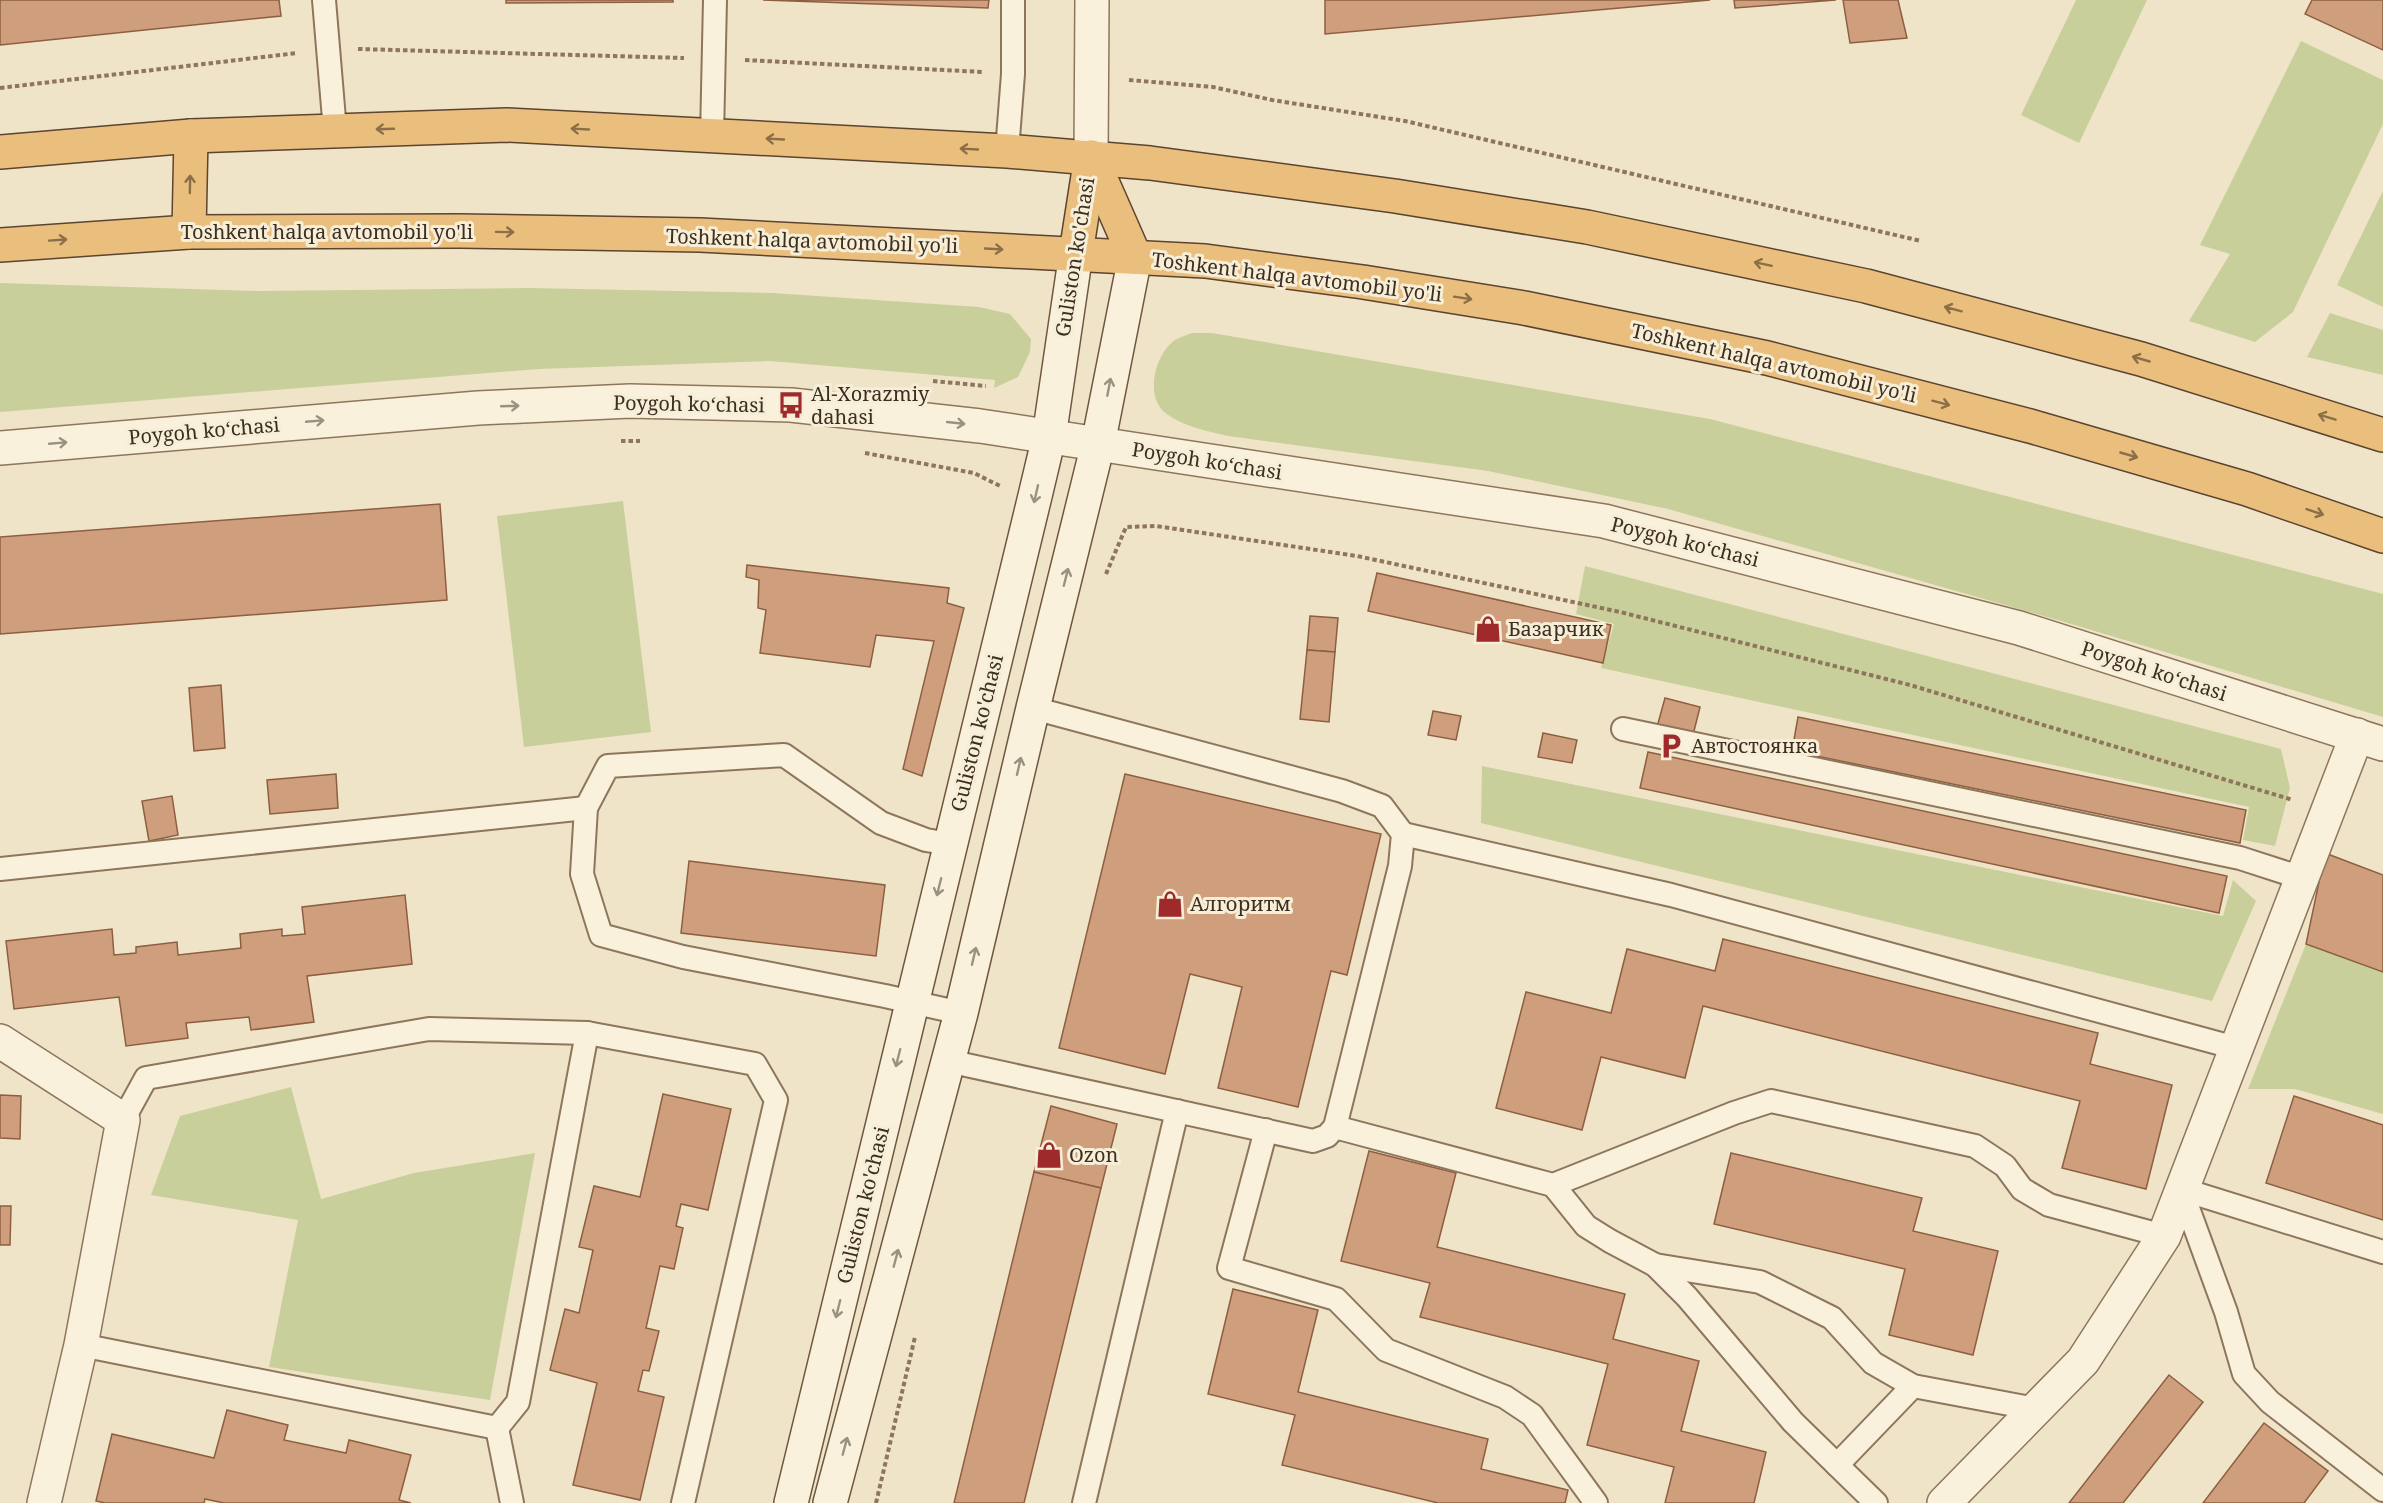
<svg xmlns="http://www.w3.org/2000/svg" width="2383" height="1503" viewBox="0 0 2383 1503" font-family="'Noto Serif',serif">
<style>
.green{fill:#c9cf9b}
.building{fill:#cf9f7d;stroke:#8d5f41;stroke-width:1.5}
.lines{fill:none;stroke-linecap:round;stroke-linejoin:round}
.service-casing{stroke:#8d765c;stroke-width:26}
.minor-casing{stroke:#8d765c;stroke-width:36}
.tertiary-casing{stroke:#8d765c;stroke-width:36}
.secondary-casing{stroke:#6f573f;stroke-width:36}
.trunk-casing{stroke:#5b4430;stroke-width:36}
.path{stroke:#8d765c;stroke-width:4;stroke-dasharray:4.5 3;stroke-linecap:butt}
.service{stroke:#faf1dc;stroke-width:22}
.minor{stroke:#faf1dc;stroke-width:33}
.tertiary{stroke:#faf1dc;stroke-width:33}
.secondary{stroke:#faf1dc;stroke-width:33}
.trunk{stroke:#eabe7c;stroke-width:33}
.oneway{stroke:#8b6f49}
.oneway2{stroke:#9c907e}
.labels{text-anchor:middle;stroke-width:6;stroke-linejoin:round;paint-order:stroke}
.street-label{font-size:20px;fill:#3d2e20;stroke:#f7eed8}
.poi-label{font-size:20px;fill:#3d2e20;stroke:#f7eed8;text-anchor:start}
</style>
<rect width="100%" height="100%" fill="#f0e4c8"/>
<g class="green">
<polygon points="2076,0 2147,0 2079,143 2021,115"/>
<polygon points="2301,41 2383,80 2383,124 2293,312 2255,342 2189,321 2230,254 2200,245"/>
<polygon points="2383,191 2383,307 2337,285"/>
<polygon points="0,283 260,291 530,288 773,293 979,307 1010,314 1031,339 1030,352 1018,377 994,388 995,380 770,361 539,369 0,412"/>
<polygon points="2330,313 2383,330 2383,375 2307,357"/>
<path d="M1192,333h20l498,86 673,175v123l-322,-96 -393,-112 -180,-38 -260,-35c-22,-5 -47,-10 -65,-25 -18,-18 -7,-58 12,-71 5,-3 12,-5 17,-7z"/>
<polygon points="623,501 651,732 524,747 497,516"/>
<polygon points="1585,566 2281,749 2290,788 2275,846 2243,840 2249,807 1601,668 1614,624 1576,614"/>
<polygon points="1482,766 2223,916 2233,880 2256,901 2212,1001 1481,823"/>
<polygon points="2306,944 2383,972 2383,1114 2295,1089 2248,1089"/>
<polygon points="291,1087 321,1199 414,1173 535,1153 490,1400 269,1367 298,1220 151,1195 180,1116"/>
</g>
<g class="building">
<polygon points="0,0 279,0 281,16 0,45"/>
<polygon points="506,0 673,0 673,2 506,3"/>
<polygon points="763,0 989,0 988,8"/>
<polygon points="1325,0 1710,0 1325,34"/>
<polygon points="1734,0 1836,0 1735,8"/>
<polygon points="1843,0 1898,0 1907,38 1850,43"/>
<polygon points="2312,0 2383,0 2383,50 2305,14"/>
<polygon points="440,504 447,600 0,634 0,537"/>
<polygon points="747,565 949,588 947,603 964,608 922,776 903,769 934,641 876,635 870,667 760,653 766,610 758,608 759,580 746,577"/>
<polygon points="1377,573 1611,625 1603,663 1368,611"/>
<polygon points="1310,616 1338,618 1335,652 1307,650"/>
<polygon points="1307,650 1335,652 1329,722 1300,719"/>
<polygon points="221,685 225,748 194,751 189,688"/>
<polygon points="1665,698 1700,707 1693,735 1657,727"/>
<polygon points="1433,711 1461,716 1456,740 1428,735"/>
<polygon points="1798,717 2246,810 2240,843 1792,751"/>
<polygon points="1543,733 1577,740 1572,763 1538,757"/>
<polygon points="1648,752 2227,876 2219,913 1640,788"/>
<polygon points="336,774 338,808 270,814 267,780"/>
<polygon points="1125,774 1381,834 1347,975 1331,971 1298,1107 1218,1088 1242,987 1190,974 1165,1074 1059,1048"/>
<polygon points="172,796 178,835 149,841 142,801"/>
<polygon points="2325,853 2383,875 2383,972 2306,944"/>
<polygon points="689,861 885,885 876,956 681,933"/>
<polygon points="405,895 412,964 307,976 314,1022 251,1030 249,1017 186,1023 188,1038 126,1046 119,997 14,1009 6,941 112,929 114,955 136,953 136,947 177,942 178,955 241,948 240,934 282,929 282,936 305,934 302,907"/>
<polygon points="1723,939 2098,1033 2090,1064 2172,1085 2146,1189 2062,1168 2080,1101 1703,1006 1685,1078 1601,1057 1582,1130 1496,1108 1526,992 1611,1013 1627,949 1715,971"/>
<polygon points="663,1094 731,1109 708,1210 681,1204 676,1226 683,1228 674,1269 660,1266 646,1328 659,1331 649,1371 643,1370 638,1391 664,1397 640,1500 573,1485 597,1383 550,1370 565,1309 579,1313 593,1250 579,1247 594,1186 640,1197"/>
<polygon points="0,1095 21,1096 20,1139 0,1138"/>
<polygon points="2294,1096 2383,1125 2383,1220 2266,1183"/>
<polygon points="1051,1106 1117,1124 1101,1188 1034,1172"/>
<polygon points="1369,1151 1456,1173 1437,1247 1625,1294 1613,1339 1699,1361 1681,1431 1766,1452 1754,1503 1665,1503 1674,1467 1587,1445 1608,1364 1420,1317 1430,1283 1341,1261"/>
<polygon points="1731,1153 1922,1198 1913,1231 1998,1251 1973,1355 1889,1335 1905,1269 1714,1224"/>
<polygon points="1034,1172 1101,1188 1024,1503 954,1503"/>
<polygon points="0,1206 11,1206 10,1245 0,1245"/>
<polygon points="1233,1289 1318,1310 1298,1392 1488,1439 1481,1469 1568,1490 1565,1503 1438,1503 1282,1465 1295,1415 1208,1394"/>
<polygon points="2169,1375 2203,1402 2123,1503 2069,1503"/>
<polygon points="227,1410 288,1425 284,1440 346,1453 349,1440 411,1455 399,1500 411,1503 224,1503 205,1499 204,1503 105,1503 96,1501 112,1434 214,1458"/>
<polygon points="2264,1423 2328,1471 2304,1503 2203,1503"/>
</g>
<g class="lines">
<defs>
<g id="service">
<polyline points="324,0 335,131"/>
<polyline points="712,136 715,0"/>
<polyline points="1007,151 1013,74 1013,0"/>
<polyline points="1623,729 2240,858 2302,878"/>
<polyline points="1403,834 1671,895 2236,1048"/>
<polyline points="950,844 926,840 881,823 784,755 608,766 586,808 582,874 601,935 683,957 885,996 961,1013"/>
<polyline points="0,869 586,808"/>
<polyline points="948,1061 1313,1141 1327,1136 1335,1127 1400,866 1403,834 1382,806 1342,791 1033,708"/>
<polyline points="123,1120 146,1078 429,1029 587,1033 755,1064 776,1100 683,1503"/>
<polyline points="1335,1127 1553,1185 1734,1113 1771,1101 1975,1146 2005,1166 2022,1189 2049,1205 2164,1236"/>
<polyline points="1266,1130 1229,1268 1336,1299 1386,1350 1505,1397 1532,1415 1596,1503"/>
<polyline points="1553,1185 1586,1226 1610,1241 1655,1265 1687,1297 1793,1422 1876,1503"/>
<polyline points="2181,1189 2226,1312 2244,1374 2270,1402 2383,1490"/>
<polyline points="2181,1189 2383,1252"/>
<polyline points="1655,1265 1760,1282 1832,1318 1873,1363 1913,1386 2036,1409"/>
<polyline points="81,1345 497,1428 518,1402 587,1033"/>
<polyline points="497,1428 512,1503"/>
<polyline points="1837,1465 1913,1386"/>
<polyline points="1084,1503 1177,1111"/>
</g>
<g id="minor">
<polyline points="1091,157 1092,0"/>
<polyline points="0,1041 123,1120 81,1345 44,1503"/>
<polyline points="1944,1503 2083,1361 2164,1236 2357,735"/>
</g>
<polyline id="tertiary" points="0,448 478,408 630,401 791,405 980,426 1604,521 2019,628 2383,744"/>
<g id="secondary">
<polyline points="791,1503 1035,496 1049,437 1076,253"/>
<polyline points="830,1503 961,1013 1033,708 1098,444 1135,257"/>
</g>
<g id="trunk">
<polyline points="0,152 191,136 507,125 1007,151 1150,163 1395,196 1587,227 1866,286 2141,359 2383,435"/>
<polyline points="1091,157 1135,257"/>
<polyline points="189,232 191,136"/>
<polyline points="0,245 189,232 460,231 700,235 1205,261 1363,282 1524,308 1767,358 2030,426 2247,489 2383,536"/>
<polyline points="1076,253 1091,157"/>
</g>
</defs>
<use href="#service" class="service-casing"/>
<use href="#minor" class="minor-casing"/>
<use href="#tertiary" class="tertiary-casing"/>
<use href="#secondary" class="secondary-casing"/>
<use href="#trunk" class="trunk-casing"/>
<g class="path">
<polyline points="358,49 684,58"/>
<polyline points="745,60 983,72"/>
<polyline points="1129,80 1213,87 1272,100 1405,121 1921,241"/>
<polyline points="0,88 297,53"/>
<polyline points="933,381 986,386"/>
<polyline points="621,441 640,441"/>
<polyline points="865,453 974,473 1000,486"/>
<polyline points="1106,574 1126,527 1156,526 1357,556 1620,612 1910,685 2293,800"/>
<polyline points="876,1503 915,1337"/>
</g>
<use href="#service" class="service"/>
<use href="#minor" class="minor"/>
<use href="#tertiary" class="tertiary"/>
<use href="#secondary" class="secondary"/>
<use href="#trunk" class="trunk"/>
</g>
<defs><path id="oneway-shaft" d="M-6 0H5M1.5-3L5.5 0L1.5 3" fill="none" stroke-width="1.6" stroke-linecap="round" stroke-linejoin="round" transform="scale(1.5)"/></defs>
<g class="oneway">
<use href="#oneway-shaft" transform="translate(385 129) rotate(178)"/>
<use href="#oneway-shaft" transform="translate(580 129) rotate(-177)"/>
<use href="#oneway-shaft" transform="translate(775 139) rotate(-177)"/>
<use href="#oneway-shaft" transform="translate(969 149) rotate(-177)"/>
<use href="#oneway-shaft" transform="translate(190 184) rotate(-89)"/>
<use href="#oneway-shaft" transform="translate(505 232) rotate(1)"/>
<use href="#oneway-shaft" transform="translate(58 240) rotate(-4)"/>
<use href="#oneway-shaft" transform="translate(994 249) rotate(3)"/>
<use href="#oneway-shaft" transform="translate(1763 264) rotate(-168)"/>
<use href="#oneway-shaft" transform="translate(1463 298) rotate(9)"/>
<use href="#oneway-shaft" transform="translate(1953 309) rotate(-165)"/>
<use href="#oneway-shaft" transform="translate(2141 359) rotate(-164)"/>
<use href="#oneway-shaft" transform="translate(1941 403) rotate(15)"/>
<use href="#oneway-shaft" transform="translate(2327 417) rotate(-163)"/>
<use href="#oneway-shaft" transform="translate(2129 455) rotate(16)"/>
<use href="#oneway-shaft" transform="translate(2315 512) rotate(19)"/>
</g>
<g class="oneway2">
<use href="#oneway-shaft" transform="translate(1109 387) rotate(-79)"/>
<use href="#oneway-shaft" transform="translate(510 406) rotate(-2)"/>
<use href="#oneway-shaft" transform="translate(315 421) rotate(-5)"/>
<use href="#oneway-shaft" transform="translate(956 423) rotate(6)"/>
<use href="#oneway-shaft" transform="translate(58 443) rotate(-5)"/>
<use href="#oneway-shaft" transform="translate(1036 494) rotate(103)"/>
<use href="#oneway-shaft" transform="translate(1066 577) rotate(-76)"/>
<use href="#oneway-shaft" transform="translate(1019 766) rotate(-77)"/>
<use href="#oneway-shaft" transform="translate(939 887) rotate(104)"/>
<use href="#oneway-shaft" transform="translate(974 956) rotate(-77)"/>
<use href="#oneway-shaft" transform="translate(898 1058) rotate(104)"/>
<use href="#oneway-shaft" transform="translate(896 1258) rotate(-75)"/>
<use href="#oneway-shaft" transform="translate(838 1309) rotate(104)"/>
<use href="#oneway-shaft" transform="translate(845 1446) rotate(-75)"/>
</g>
<defs>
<symbol id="bus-bare" viewBox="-9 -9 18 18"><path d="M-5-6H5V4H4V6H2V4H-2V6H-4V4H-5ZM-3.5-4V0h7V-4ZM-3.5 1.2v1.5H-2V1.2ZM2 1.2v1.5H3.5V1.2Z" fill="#9e2a2b" stroke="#f7eed8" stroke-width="2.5" paint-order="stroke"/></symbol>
<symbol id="shop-bare" viewBox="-9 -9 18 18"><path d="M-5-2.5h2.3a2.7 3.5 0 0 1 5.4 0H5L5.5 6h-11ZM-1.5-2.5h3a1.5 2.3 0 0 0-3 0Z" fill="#9e2a2b" stroke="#f7eed8" stroke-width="2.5" paint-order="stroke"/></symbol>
<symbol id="parking-bare" viewBox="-9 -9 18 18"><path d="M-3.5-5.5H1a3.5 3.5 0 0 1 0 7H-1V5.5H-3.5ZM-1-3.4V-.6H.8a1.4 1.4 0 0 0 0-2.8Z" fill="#9e2a2b" stroke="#f7eed8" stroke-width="2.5" paint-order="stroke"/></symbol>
</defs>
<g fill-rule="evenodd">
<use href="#bus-bare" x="772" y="386" width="38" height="38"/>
<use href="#shop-bare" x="1469" y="610" width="38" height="38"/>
<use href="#parking-bare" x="1652" y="727" width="38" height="38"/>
<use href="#shop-bare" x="1151" y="885" width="38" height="38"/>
<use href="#shop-bare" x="1030" y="1136" width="38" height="38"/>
</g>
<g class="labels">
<g class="street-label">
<text x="327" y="239">Toshkent halqa avtomobil yo'li</text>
<text transform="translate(812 241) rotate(2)" y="7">Toshkent halqa avtomobil yo'li</text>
<text transform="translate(1075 257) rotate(-81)" y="7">Guliston ko'chasi</text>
<text transform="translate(1297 277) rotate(7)" y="7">Toshkent halqa avtomobil yo'li</text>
<text transform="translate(1774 363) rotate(13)" y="7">Toshkent halqa avtomobil yo'li</text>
<text transform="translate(689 404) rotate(1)" y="7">Poygoh koʻchasi</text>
<text transform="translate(204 431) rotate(-5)" y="7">Poygoh koʻchasi</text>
<text transform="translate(1207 461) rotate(9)" y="7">Poygoh koʻchasi</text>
<text transform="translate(1685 542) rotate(14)" y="7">Poygoh koʻchasi</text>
<text transform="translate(2154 671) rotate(18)" y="7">Poygoh koʻchasi</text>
<text transform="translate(977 733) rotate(-76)" y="7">Guliston ko'chasi</text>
<text transform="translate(863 1205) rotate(-76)" y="7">Guliston ko'chasi</text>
</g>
<g class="poi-label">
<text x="811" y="401">Al-Xorazmiy<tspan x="811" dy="23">dahasi</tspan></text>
<text x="1508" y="636">Базарчик</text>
<text x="1691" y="753">Автостоянка</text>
<text x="1190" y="911">Алгоритм</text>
<text x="1069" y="1162">Ozon</text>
</g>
</g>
</svg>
